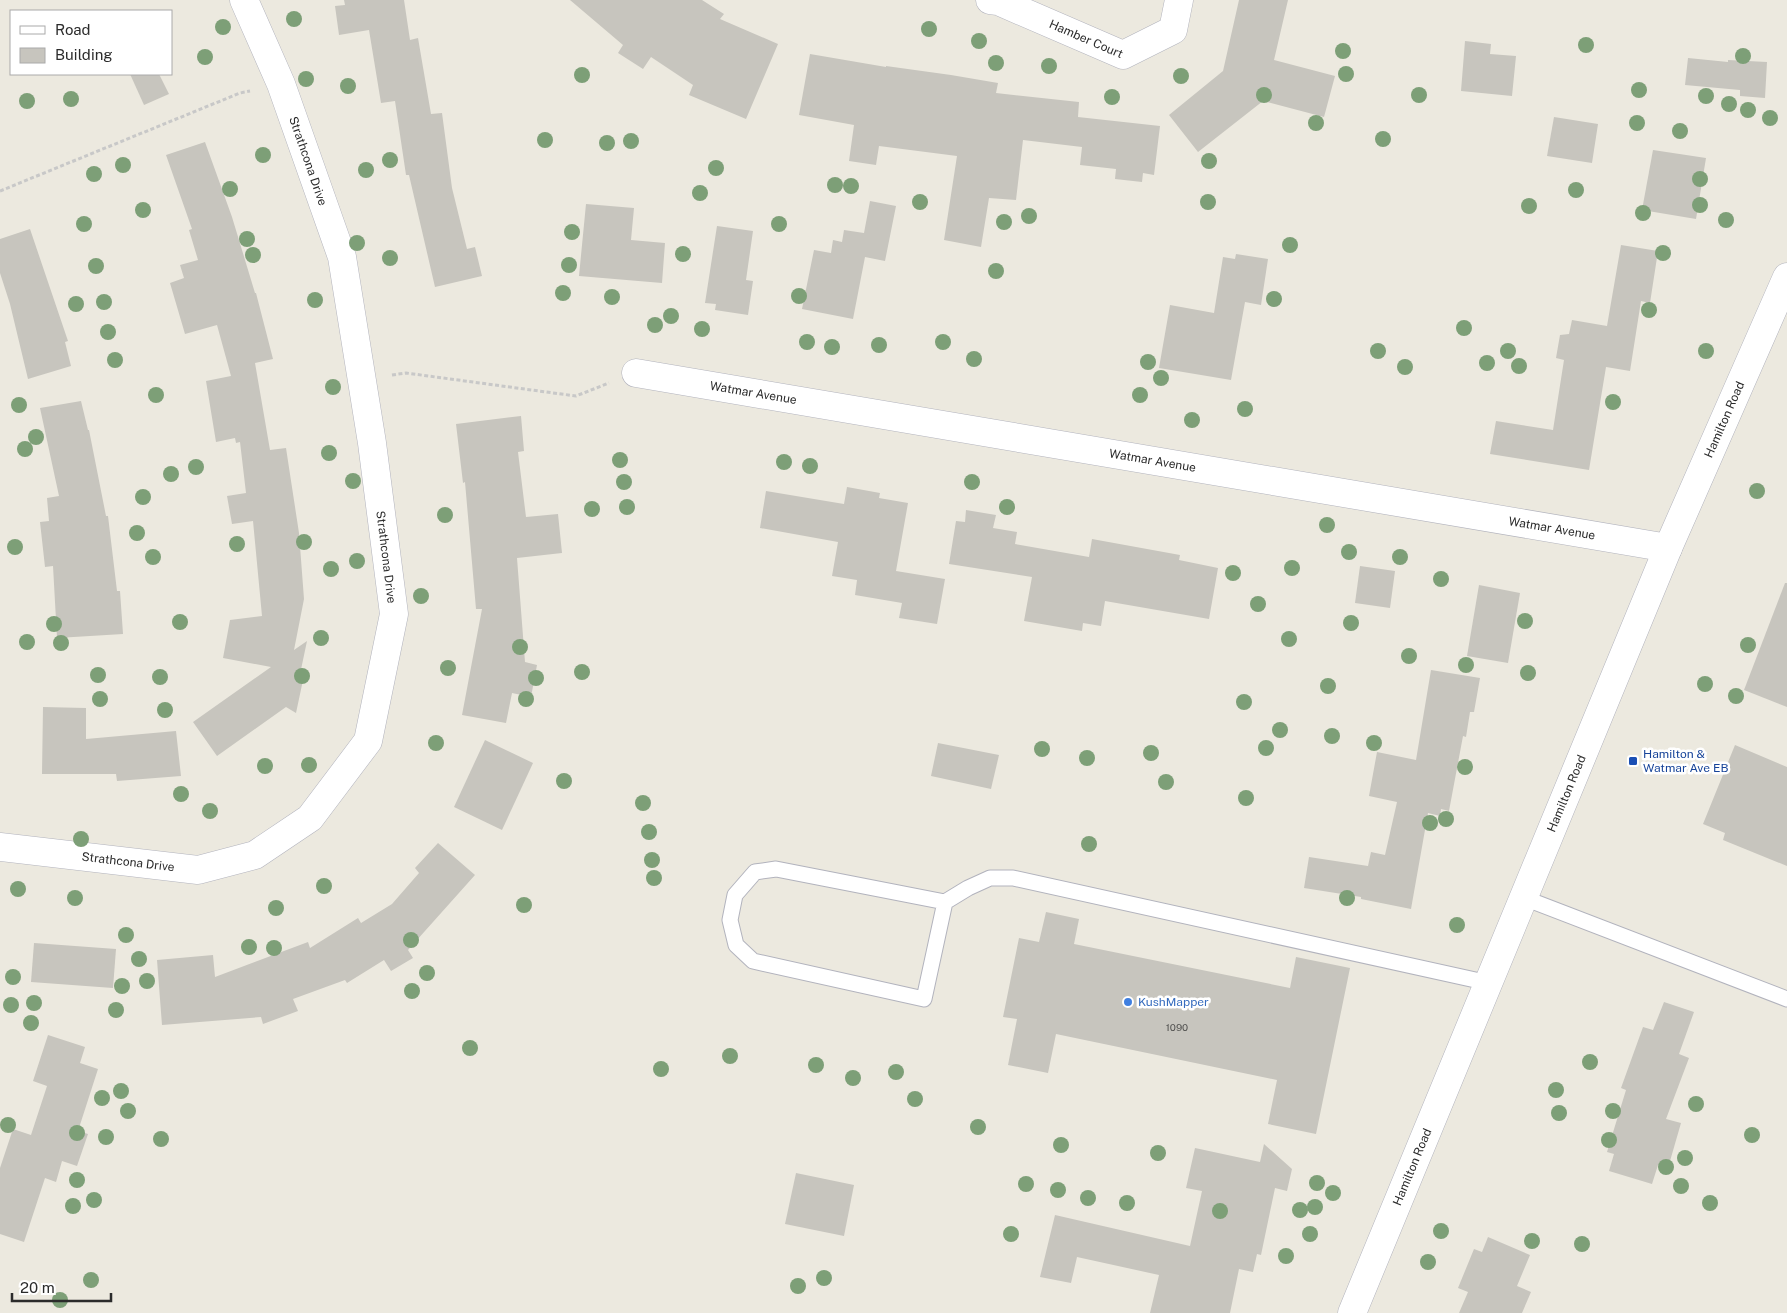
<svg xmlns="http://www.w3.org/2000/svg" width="1787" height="1313" viewBox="0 0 1787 1313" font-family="'Public Sans',sans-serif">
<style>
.building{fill:#c7c5be}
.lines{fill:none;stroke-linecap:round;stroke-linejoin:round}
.service-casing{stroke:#b2b3bd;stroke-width:17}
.minor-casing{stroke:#b2b3bd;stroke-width:29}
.secondary-casing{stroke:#b2b3bd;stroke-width:29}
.path{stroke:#c8c8c8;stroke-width:3;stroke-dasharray:4 2.5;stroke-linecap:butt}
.service{stroke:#fff;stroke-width:15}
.minor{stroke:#fff;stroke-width:28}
.secondary{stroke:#fff;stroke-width:28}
.tree{fill:#7d9f77}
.transit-dot{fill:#1a4fb4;stroke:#fff;stroke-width:2}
.shop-dot{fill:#3f7fe0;stroke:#fff;stroke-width:2}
.labels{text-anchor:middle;stroke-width:5;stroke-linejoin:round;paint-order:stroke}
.number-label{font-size:10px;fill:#525250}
.street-label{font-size:12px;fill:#2b2b2b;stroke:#fff}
.transit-label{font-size:12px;fill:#164399;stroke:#fff;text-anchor:start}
.shop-label{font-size:12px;fill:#366cbe;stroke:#fff;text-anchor:start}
</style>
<rect width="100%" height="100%" fill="#ece9df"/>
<g class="building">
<polygon points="344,0 404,0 410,40 418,38 431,114 442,113 452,188 467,249 475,247 482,276 435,287 409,175 406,175 395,101 381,103 369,30 339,35 335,6 345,5"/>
<polygon points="570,0 702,0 724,14 720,19 778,44 746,119 689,95 693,85 651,57 643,69 618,53 623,45"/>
<polygon points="1239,0 1288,0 1274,60 1335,76 1324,117 1263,101 1198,152 1169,115 1223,71"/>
<polygon points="1465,41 1491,44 1490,54 1516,56 1512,96 1461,91"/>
<polygon points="810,54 886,67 886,66 951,75 998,83 996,93 1079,102 1078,117 1160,126 1154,175 1143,173 1142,182 1115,179 1116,169 1080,165 1082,147 1023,140 1016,200 989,198 981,247 944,240 957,156 879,146 876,165 849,161 854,125 799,115"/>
<polygon points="1688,58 1728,62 1728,60 1767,62 1765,98 1740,96 1740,90 1685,85"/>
<polygon points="130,74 159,74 169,94 144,105"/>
<polygon points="1554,117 1598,124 1592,163 1547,156"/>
<polygon points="205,142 232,217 255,293 256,293 273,359 255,363 270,450 286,448 299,533 304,599 294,650 307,641 299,679 303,680 296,713 286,707 217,756 193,722 271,667 223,658 230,620 262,616 253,521 232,524 227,496 246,493 240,442 236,443 235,438 216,442 206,381 231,376 217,325 185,334 170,283 184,278 180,265 198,260 189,230 192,229 166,155"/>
<polygon points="1653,150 1706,158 1696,219 1642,210"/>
<polygon points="870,201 896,206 885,261 865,257 853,319 802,309 814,250 831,253 833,240 842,242 844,230 864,233"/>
<polygon points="586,204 634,208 631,240 665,243 662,283 579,276"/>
<polygon points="717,226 753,231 746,280 753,281 748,315 715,310 716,304 705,303"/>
<polygon points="30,229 68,341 65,342 71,366 28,379 10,304 0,273 0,239"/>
<polygon points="1621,245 1658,251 1650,303 1641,301 1630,371 1606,367 1589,470 1490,454 1496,421 1553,430 1564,360 1556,358 1560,335 1569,334 1572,320 1607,326"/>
<polygon points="1236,254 1268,259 1261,305 1245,302 1231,380 1159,368 1170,305 1214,313 1223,257 1235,259"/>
<polygon points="81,401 88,430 89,430 106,516 108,516 117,591 120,591 123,634 57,638 53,566 45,567 40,522 49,521 47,498 59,496 40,408"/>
<polygon points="521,416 524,451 518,452 526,517 558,514 562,553 517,558 525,662 537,665 531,697 512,693 506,723 462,715 482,609 476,609 465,482 463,483 456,424"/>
<polygon points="847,487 880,493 879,498 908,503 896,571 945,579 937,624 899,618 902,603 855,595 857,580 832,576 838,542 760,528 766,491 844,504"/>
<polygon points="966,510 996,515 993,528 1017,532 1015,544 1089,557 1092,539 1180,555 1179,560 1218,568 1209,619 1105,601 1101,626 1083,623 1082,631 1024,621 1032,577 949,564 956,521 965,522"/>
<polygon points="1360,566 1395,571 1390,608 1355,603"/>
<polygon points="1785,583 1787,583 1787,707 1744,690"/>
<polygon points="1479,585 1520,593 1508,663 1467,656"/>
<polygon points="1431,670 1480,678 1474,712 1470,712 1466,737 1463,736 1449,811 1441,809 1440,816 1428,813 1411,909 1361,899 1361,897 1304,888 1309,857 1368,866 1371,852 1385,855 1397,802 1369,796 1377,752 1416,760"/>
<polygon points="43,707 86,708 86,739 176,731 181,776 117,781 116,774 42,774"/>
<polygon points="485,740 533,763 502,830 454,807"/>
<polygon points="938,743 999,755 991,789 931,776"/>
<polygon points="1735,745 1787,767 1787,866 1723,840 1725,833 1703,824"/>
<polygon points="438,843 475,875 408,950 413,958 391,971 384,960 347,983 345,980 293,999 298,1011 263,1024 261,1017 162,1025 157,960 213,955 215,977 308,942 310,948 358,918 361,923 392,904 419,873 415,868"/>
<polygon points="1046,912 1079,919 1074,944 1290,988 1296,957 1350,968 1316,1134 1268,1124 1277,1080 1056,1034 1048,1073 1008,1065 1017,1019 1003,1017 1019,938 1039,942"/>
<polygon points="34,943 116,949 113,988 31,982"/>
<polygon points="1664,1002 1694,1012 1679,1054 1689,1058 1666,1119 1681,1123 1668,1168 1658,1165 1652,1184 1609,1171 1614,1154 1607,1152 1626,1090 1621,1088 1643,1027 1653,1030"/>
<polygon points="48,1035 85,1047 80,1063 98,1069 78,1131 88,1134 77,1166 62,1161 56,1182 45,1178 24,1242 0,1234 0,1168 13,1129 31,1135 47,1086 33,1081"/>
<polygon points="1264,1144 1292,1169 1287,1191 1275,1188 1261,1255 1257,1254 1253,1272 1239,1269 1230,1313 1150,1313 1159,1275 1077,1257 1071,1283 1040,1277 1055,1215 1190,1246 1202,1191 1186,1188 1195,1148 1260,1162"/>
<polygon points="796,1173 854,1185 844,1236 785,1224"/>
<polygon points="1488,1237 1530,1255 1517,1286 1531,1292 1522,1313 1459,1313 1468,1292 1458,1288 1474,1249 1482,1252"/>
</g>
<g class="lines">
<defs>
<g id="service">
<polyline points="1524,898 1787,999"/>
<polyline points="945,902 924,999 753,961 736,945 730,920 735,895 755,872 776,869 945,902 968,888 990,878 1013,878 1489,983"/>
</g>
<g id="minor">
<path id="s1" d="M990,0l8,1 125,54 50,-25 6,-30"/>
<path id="s2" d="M636,373l1032,175"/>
<path id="s3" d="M0,847l198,23 57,-15 55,-37 58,-77 26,-127 -22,-171 -30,-186 -61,-173 -37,-84"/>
</g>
<g id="secondary">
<path id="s4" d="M1352,1313l316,-765 119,-271"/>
</g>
</defs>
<use href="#service" class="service-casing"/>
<use href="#minor" class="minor-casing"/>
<use href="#secondary" class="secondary-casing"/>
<g class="path">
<polyline points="0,191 240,93 250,91"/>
<polyline points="392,375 406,373 576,396 609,383"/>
</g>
<use href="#service" class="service"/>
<use href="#minor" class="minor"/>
<use href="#secondary" class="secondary"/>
</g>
<g class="tree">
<circle cx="294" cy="19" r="8"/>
<circle cx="223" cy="27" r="8"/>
<circle cx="929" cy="29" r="8"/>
<circle cx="979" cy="41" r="8"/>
<circle cx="1586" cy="45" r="8"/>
<circle cx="1343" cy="51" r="8"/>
<circle cx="1743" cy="56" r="8"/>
<circle cx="205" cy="57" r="8"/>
<circle cx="996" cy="63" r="8"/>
<circle cx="1049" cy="66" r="8"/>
<circle cx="1346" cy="74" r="8"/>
<circle cx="582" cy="75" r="8"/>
<circle cx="1181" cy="76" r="8"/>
<circle cx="306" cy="79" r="8"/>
<circle cx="348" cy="86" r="8"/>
<circle cx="1639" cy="90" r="8"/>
<circle cx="1264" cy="95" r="8"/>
<circle cx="1419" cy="95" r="8"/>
<circle cx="1706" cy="96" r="8"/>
<circle cx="1112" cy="97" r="8"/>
<circle cx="71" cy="99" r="8"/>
<circle cx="27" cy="101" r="8"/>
<circle cx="1729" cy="104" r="8"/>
<circle cx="1748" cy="110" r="8"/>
<circle cx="1770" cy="118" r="8"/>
<circle cx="1316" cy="123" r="8"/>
<circle cx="1637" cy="123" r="8"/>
<circle cx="1680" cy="131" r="8"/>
<circle cx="1383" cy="139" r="8"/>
<circle cx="545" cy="140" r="8"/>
<circle cx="631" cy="141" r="8"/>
<circle cx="607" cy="143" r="8"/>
<circle cx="263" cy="155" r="8"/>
<circle cx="390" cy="160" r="8"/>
<circle cx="1209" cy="161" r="8"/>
<circle cx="123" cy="165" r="8"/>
<circle cx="716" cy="168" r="8"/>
<circle cx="366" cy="170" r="8"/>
<circle cx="94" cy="174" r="8"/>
<circle cx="1700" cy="179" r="8"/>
<circle cx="835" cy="185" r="8"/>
<circle cx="851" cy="186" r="8"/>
<circle cx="230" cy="189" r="8"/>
<circle cx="1576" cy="190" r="8"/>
<circle cx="700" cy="193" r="8"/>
<circle cx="920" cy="202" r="8"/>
<circle cx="1208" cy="202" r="8"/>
<circle cx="1700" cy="205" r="8"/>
<circle cx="1529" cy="206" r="8"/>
<circle cx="143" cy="210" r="8"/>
<circle cx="1643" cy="213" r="8"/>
<circle cx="1029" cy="216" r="8"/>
<circle cx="1726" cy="220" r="8"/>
<circle cx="1004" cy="222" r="8"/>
<circle cx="84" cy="224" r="8"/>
<circle cx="779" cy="224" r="8"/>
<circle cx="572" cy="232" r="8"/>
<circle cx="247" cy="239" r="8"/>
<circle cx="357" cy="243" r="8"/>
<circle cx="1290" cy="245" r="8"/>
<circle cx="1663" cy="253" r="8"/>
<circle cx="683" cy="254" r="8"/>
<circle cx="253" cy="255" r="8"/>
<circle cx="390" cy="258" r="8"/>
<circle cx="569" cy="265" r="8"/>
<circle cx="96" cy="266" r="8"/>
<circle cx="996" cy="271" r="8"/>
<circle cx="563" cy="293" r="8"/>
<circle cx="799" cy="296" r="8"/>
<circle cx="612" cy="297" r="8"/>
<circle cx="1274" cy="299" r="8"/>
<circle cx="315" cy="300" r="8"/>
<circle cx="104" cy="302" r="8"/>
<circle cx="76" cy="304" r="8"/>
<circle cx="1649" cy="310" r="8"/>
<circle cx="671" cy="316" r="8"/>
<circle cx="655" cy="325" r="8"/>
<circle cx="1464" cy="328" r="8"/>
<circle cx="702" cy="329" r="8"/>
<circle cx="108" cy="332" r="8"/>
<circle cx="807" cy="342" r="8"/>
<circle cx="943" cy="342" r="8"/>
<circle cx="879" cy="345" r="8"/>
<circle cx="832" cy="347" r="8"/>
<circle cx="1378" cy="351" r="8"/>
<circle cx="1508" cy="351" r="8"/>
<circle cx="1706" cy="351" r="8"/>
<circle cx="974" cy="359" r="8"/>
<circle cx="115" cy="360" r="8"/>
<circle cx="1148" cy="362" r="8"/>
<circle cx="1487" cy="363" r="8"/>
<circle cx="1519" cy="366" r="8"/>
<circle cx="1405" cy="367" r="8"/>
<circle cx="1161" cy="378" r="8"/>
<circle cx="333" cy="387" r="8"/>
<circle cx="156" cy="395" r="8"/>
<circle cx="1140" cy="395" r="8"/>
<circle cx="1613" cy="402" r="8"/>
<circle cx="19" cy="405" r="8"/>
<circle cx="1245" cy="409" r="8"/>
<circle cx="1192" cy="420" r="8"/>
<circle cx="36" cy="437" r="8"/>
<circle cx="25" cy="449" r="8"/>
<circle cx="329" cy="453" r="8"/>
<circle cx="620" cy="460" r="8"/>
<circle cx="784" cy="462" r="8"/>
<circle cx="810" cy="466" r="8"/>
<circle cx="196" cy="467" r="8"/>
<circle cx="171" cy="474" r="8"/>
<circle cx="353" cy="481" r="8"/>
<circle cx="624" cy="482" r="8"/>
<circle cx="972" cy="482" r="8"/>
<circle cx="1757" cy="491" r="8"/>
<circle cx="143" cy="497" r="8"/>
<circle cx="627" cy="507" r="8"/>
<circle cx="1007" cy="507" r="8"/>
<circle cx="592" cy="509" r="8"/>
<circle cx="445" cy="515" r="8"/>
<circle cx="1327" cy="525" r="8"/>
<circle cx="137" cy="533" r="8"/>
<circle cx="304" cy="542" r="8"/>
<circle cx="237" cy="544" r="8"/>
<circle cx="15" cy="547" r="8"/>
<circle cx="1349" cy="552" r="8"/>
<circle cx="153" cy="557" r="8"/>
<circle cx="1400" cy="557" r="8"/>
<circle cx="357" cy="561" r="8"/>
<circle cx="1292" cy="568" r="8"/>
<circle cx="331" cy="569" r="8"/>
<circle cx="1233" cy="573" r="8"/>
<circle cx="1441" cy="579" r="8"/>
<circle cx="421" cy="596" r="8"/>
<circle cx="1258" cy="604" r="8"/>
<circle cx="1525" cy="621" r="8"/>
<circle cx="180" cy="622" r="8"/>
<circle cx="1351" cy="623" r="8"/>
<circle cx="54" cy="624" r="8"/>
<circle cx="321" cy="638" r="8"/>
<circle cx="1289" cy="639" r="8"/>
<circle cx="27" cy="642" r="8"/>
<circle cx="61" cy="643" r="8"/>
<circle cx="1748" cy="645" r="8"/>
<circle cx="520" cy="647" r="8"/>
<circle cx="1409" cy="656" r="8"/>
<circle cx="1466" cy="665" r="8"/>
<circle cx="448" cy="668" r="8"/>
<circle cx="582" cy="672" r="8"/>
<circle cx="1528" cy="673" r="8"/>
<circle cx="98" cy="675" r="8"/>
<circle cx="302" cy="676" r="8"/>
<circle cx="160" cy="677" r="8"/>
<circle cx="536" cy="678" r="8"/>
<circle cx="1705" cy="684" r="8"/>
<circle cx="1328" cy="686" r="8"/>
<circle cx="1736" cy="696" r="8"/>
<circle cx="100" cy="699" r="8"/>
<circle cx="526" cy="699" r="8"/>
<circle cx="1244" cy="702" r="8"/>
<circle cx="165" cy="710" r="8"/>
<circle cx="1280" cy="730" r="8"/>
<circle cx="1332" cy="736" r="8"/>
<circle cx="436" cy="743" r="8"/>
<circle cx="1374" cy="743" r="8"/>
<circle cx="1266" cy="748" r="8"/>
<circle cx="1042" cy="749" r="8"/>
<circle cx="1151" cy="753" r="8"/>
<circle cx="1087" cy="758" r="8"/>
<circle cx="309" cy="765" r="8"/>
<circle cx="265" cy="766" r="8"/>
<circle cx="1465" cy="767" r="8"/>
<circle cx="564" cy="781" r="8"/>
<circle cx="1166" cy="782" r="8"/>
<circle cx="181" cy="794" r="8"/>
<circle cx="1246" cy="798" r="8"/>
<circle cx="643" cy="803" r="8"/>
<circle cx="210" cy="811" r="8"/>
<circle cx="1446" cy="819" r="8"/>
<circle cx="1430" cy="823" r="8"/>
<circle cx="649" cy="832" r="8"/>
<circle cx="81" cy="839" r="8"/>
<circle cx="1089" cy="844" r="8"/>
<circle cx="652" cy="860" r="8"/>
<circle cx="654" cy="878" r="8"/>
<circle cx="324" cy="886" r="8"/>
<circle cx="18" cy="889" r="8"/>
<circle cx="75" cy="898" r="8"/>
<circle cx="1347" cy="898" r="8"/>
<circle cx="524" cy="905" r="8"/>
<circle cx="276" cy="908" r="8"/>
<circle cx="1457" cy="925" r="8"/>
<circle cx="126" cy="935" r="8"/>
<circle cx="411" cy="940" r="8"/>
<circle cx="249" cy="947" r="8"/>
<circle cx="274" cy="948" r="8"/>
<circle cx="139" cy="959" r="8"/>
<circle cx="427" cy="973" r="8"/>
<circle cx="13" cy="977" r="8"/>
<circle cx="147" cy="981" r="8"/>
<circle cx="122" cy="986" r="8"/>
<circle cx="412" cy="991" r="8"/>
<circle cx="34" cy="1003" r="8"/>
<circle cx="11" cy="1005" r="8"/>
<circle cx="116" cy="1010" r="8"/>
<circle cx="31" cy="1023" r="8"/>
<circle cx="470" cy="1048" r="8"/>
<circle cx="730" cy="1056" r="8"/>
<circle cx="1590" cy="1062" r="8"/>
<circle cx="816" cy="1065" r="8"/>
<circle cx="661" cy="1069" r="8"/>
<circle cx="896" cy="1072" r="8"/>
<circle cx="853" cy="1078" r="8"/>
<circle cx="1556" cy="1090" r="8"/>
<circle cx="121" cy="1091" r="8"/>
<circle cx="102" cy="1098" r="8"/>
<circle cx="915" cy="1099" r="8"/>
<circle cx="1696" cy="1104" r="8"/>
<circle cx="128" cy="1111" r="8"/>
<circle cx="1613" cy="1111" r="8"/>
<circle cx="1559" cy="1113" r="8"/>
<circle cx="8" cy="1125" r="8"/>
<circle cx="978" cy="1127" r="8"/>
<circle cx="77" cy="1133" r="8"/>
<circle cx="1752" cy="1135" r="8"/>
<circle cx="106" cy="1137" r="8"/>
<circle cx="161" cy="1139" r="8"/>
<circle cx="1609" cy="1140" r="8"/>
<circle cx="1061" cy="1145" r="8"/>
<circle cx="1158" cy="1153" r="8"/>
<circle cx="1685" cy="1158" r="8"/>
<circle cx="1666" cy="1167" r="8"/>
<circle cx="77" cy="1180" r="8"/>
<circle cx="1317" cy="1183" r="8"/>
<circle cx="1026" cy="1184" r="8"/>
<circle cx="1681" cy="1186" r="8"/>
<circle cx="1058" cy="1190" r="8"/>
<circle cx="1333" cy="1193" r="8"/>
<circle cx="1088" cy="1198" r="8"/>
<circle cx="94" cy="1200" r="8"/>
<circle cx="1127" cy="1203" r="8"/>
<circle cx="1710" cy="1203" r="8"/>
<circle cx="73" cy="1206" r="8"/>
<circle cx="1315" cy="1207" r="8"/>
<circle cx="1300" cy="1210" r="8"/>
<circle cx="1220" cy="1211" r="8"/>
<circle cx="1441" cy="1231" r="8"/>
<circle cx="1011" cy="1234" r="8"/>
<circle cx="1310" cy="1234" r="8"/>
<circle cx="1532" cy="1241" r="8"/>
<circle cx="1582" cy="1244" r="8"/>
<circle cx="1286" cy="1256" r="8"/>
<circle cx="1428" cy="1262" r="8"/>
<circle cx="824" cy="1278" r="8"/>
<circle cx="91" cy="1280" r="8"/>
<circle cx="798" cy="1286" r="8"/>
<circle cx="60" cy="1300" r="8"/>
</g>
<rect class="transit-dot" x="1628" y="756" width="10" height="10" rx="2.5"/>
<circle class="shop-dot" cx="1128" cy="1002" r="5"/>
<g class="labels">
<g class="number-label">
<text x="1177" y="1031">1090</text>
</g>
<g class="street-label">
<text dy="4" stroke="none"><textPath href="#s1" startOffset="104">Hamber Court</textPath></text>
<text transform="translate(308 161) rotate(71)" y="4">Strathcona Drive</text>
<text dy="4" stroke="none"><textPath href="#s2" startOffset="119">Watmar Avenue</textPath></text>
<text dy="4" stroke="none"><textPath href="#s4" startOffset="968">Hamilton Road</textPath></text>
<text dy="4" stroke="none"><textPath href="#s2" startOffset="524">Watmar Avenue</textPath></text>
<text dy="4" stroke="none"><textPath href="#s2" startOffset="929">Watmar Avenue</textPath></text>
<text transform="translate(386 557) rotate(83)" y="4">Strathcona Drive</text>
<text dy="4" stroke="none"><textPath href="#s4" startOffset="562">Hamilton Road</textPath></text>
<text dy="4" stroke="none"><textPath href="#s3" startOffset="129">Strathcona Drive</textPath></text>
<text dy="4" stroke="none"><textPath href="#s4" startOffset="158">Hamilton Road</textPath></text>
</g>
<g class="transit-label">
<text x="1643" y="758">Hamilton &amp;<tspan x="1643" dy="14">Watmar Ave EB</tspan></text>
</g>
<g class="shop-label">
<text x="1138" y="1006">KushMapper</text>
</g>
</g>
<rect x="10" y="10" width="162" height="65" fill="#ffffff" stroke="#aaaaaa"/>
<rect x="20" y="26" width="25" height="8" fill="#ffffff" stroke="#aaaaaa"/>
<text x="55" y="35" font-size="15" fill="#2b2b2b">Road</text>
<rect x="20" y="48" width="25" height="15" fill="#c7c5be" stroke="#aaaaaa"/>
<text x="55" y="60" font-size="15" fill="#2b2b2b">Building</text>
<path d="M12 1293v8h99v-8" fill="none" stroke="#2b2b2b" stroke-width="2.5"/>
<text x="20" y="1293" font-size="15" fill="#2b2b2b" stroke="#ffffff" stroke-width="4" paint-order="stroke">20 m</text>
</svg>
